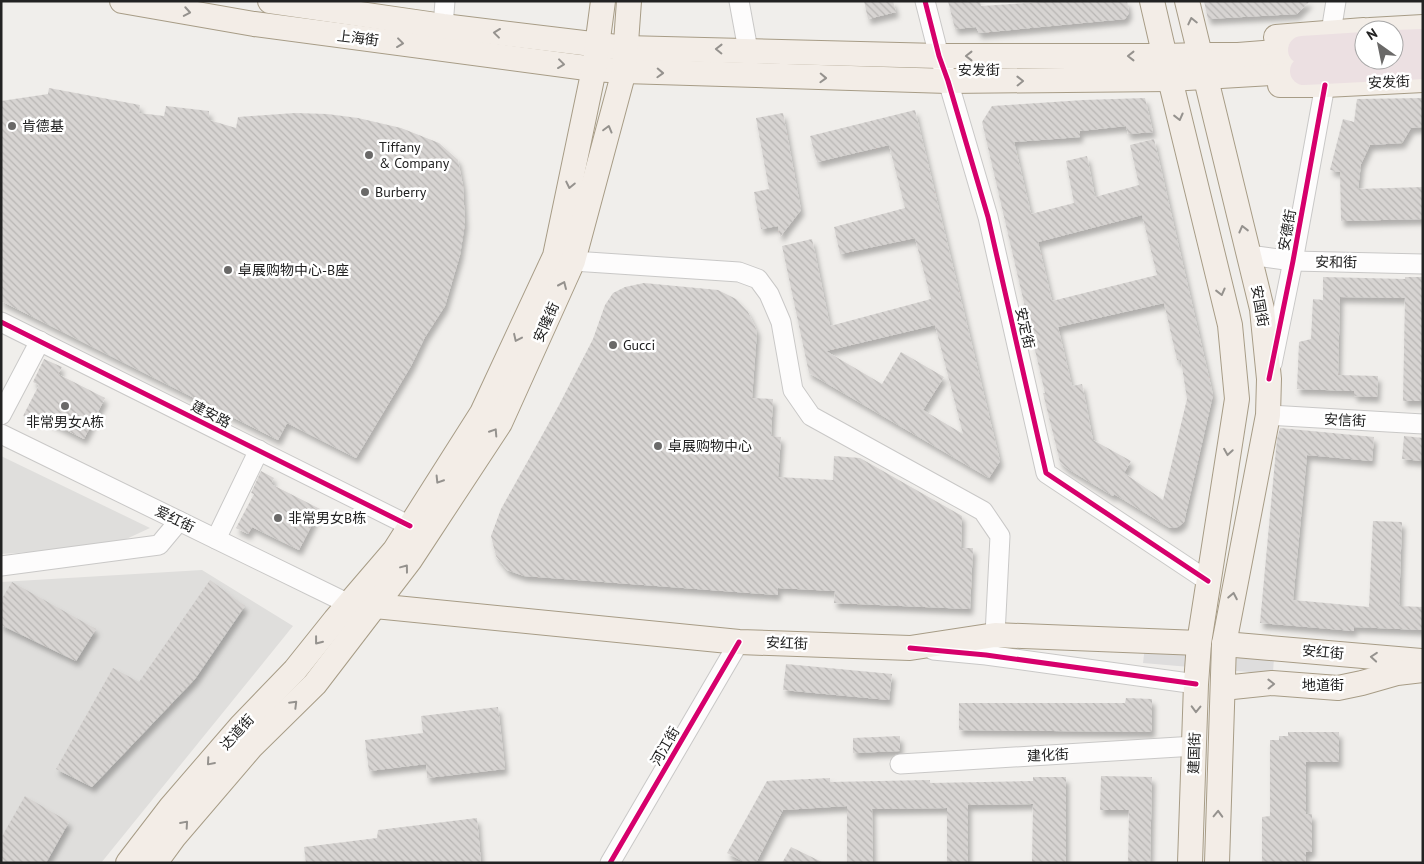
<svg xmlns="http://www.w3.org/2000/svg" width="1424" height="864" viewBox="0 0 1424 864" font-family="'PT Sans','Noto Sans SC',sans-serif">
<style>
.residential{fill:#dfdedc}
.pier{fill:#dedddd}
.building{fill:url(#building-back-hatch);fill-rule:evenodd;filter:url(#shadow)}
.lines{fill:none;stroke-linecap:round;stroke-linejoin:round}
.minor-casing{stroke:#c9c8c7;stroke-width:21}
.major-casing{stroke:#a79c86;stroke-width:26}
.highway-casing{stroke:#c5a2ac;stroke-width:29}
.minor{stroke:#fdfcfc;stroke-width:19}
.major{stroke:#f3ede7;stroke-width:24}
.highway{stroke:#ece0e2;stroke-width:28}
.cycleway-casing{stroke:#fff;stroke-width:8}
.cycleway{stroke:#d6006c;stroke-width:5}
.oneway{stroke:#95928e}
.poi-dot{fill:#6a6968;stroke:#fff;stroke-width:2}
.labels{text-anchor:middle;stroke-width:5;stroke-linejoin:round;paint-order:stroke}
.street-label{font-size:14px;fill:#222;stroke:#fff}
.poi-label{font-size:14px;fill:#222;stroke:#fff;text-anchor:start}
</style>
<defs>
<pattern id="building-back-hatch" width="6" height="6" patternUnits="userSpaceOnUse" patternTransform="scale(1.25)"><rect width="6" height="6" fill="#d7d4d2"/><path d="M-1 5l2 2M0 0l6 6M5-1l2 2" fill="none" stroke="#b8b6b4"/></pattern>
<filter id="shadow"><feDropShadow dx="3" dy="5.5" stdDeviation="2.5" flood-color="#0004"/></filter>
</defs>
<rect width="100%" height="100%" fill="#f0eeeb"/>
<g class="residential">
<polygon points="1,456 150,528 109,547 1,554"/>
<polygon points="202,570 293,626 101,863 1,863 1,582"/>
</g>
<polygon class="pier" points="1145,646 1274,656 1273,674 1143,663"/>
<g class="building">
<polygon points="864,1 893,1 896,12 868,19"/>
<polygon points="948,1 980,1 981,6 1056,1 1127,1 1129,13 1125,19 979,33 976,27 955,29"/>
<polygon points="1204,1 1310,1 1297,14 1208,19"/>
<polygon points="49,88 140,105 139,113 164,116 166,106 209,111 209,120 236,128 238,117 295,113 327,114 358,118 401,128 439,143 458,160 463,186 465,223 460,255 445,306 425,337 411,366 356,458 287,423 278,440 1,301 1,101 48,94"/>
<path d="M1145,98l8,34 -25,2 -2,-8 -46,5v6l-66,5 17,72 43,-11 -8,-42 21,-5 8,41 44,-12 -9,-40 24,-6 59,256 -29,127 -6,5 -8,1 -56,-34 -1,2 -45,-27 -8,-7 -17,-69h2l-63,-271 10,-16 92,-6zM1142,215l15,60 -105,26 -14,-59zM1164,303l13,57h4l6,39 -24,101 -39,-27 7,-12 -38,-21 -11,-56 -10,2 -14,-59z"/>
<polygon points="1423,98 1423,127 1411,128 1402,143 1370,145 1361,164 1358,189 1423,187 1423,219 1341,221 1340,172 1330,170 1343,119 1354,122 1357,99"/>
<path d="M915,110l85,351 -11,17 -180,-105 -27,-127 30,-7 18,87 101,-27 -16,-61 -75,16 -6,-27 71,-19 -16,-63 -72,17 -7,-26zM935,325l9,35 19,74 -40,-24 21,-33 -43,-25 -19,32 -56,-33z"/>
<polygon points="783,113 801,210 780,237 778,226 761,229 754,192 769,189 756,118"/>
<polygon points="1323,277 1405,279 1405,277 1423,277 1423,401 1403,401 1405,298 1340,297 1338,375 1378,376 1377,397 1354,396 1354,391 1297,389 1299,342 1311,339 1313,299 1323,300"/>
<polygon points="644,283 718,290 736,299 748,312 757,331 752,398 773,399 771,436 781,437 778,477 833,480 834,456 860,458 962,516 961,548 973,548 970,609 834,603 835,591 778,588 778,595 524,576 507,570 496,556 491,536 501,509 559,405 593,339 605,305 613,293 625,287"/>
<polygon points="44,359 62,367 58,374 105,398 84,439 36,415 34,421 23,416 39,385 33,382"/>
<polygon points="1280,428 1374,437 1372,461 1307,455 1293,600 1369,607 1373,521 1402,522 1399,606 1423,607 1423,630 1354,627 1354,631 1260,623 1277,439"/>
<polygon points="1404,436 1423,438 1423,461 1402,459"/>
<polygon points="261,471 274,478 271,484 320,509 299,550 252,527 248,534 236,528 254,494 251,493"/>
<polygon points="210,580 245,606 195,679 92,787 56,769 113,668 139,682"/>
<polygon points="12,582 96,629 76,661 1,625 1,600"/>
<polygon points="786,664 892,674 889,700 783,690"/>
<polygon points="1126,698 1152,699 1152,732 959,730 959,703 1125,703"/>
<polygon points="498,707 505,769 427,778 426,764 369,771 365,740 423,733 421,716"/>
<polygon points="1288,732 1339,732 1339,762 1306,762 1306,814 1312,814 1312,852 1306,852 1306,863 1262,863 1262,817 1270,816 1270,740 1279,740 1279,736 1288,736"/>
<polygon points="900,736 900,751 853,753 853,738"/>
<polygon points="1101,776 1152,777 1150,863 1128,863 1129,810 1100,810"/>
<polygon points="1033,777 1066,777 1066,863 1032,863 1033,804 968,805 968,863 947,863 947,808 872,809 873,863 847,863 847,806 783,810 756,863 746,863 727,853 767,781 830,778 830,782 930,780 930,783 1033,781"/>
<polygon points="25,796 69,822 46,863 1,863 1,838"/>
<polygon points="477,818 481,863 306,863 304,847 377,838 378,830"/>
<polygon points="791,847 824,863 782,863"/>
</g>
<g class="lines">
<defs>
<g id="minor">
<polyline points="739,1 748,50"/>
<polyline points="925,1 939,56 948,81 988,217 1046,473 1208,581"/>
<polyline points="443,26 445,1"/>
<polyline points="1331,32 1336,1"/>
<polyline points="1249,255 1293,261 1423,264"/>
<polyline points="573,261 739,272 758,279 769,294 781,322 793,390 811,416 983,511 1000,536 995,635"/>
<polyline points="1,322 410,526"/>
<polyline points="1272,364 1293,261 1325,85"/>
<polyline points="1,415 40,341"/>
<polyline points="1268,415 1423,424"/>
<polyline points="1,434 349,604 361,605"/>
<polyline points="216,539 259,450"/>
<polyline points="1,566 159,545 179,521"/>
<polyline points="933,650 986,655 1196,684"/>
<polyline points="900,764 1195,746"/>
<polyline points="610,863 739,642"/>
</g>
<g id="major">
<polyline points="122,1 254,24 594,69 624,71 948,81 1170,79 1304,71"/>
<polyline points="270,1 443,26 625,48 939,56 1165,56 1200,55 1238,55 1302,50"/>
<polyline points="1152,1 1170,79 1230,325 1237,399 1199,643 1196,684 1190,863"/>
<polyline points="1187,1 1262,309 1269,379 1268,415 1224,644 1217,863"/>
<polyline points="1370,30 1423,27"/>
<polyline points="1276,37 1364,30"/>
<polyline points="1280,85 1325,85 1423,80"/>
<polyline points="375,606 739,642 910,648 995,635 1199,643"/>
<polyline points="1224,644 1421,661"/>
<polyline points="1223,688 1272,683 1338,688 1362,683 1397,673 1423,670"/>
<polyline points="128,863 171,807 241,726 295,670 335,620 395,550 482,413 555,256 594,69 603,1"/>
<polyline points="155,863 174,837 251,747 315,684 410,560 500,423 573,261 624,71 629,1"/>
</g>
<g id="highway">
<polyline points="1394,44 1423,43"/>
<polyline points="1302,50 1364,46"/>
<polyline points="1304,71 1423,65"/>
</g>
</defs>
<use href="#minor" class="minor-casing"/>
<use href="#major" class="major-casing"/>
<use href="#highway" class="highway-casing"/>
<use href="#minor" class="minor"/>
<use href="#major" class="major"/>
<use href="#highway" class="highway"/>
<defs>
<g id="cycleway">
<polyline points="925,1 939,56 948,81 988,217 1046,473 1208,581"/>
<polyline points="1,322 410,526"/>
<polyline points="1269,379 1293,261 1325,85"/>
<polyline points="910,648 986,655 1196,684"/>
<polyline points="610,863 739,642"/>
</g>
</defs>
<use href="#cycleway" class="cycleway-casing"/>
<use href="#cycleway" class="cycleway"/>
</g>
<defs><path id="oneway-chevron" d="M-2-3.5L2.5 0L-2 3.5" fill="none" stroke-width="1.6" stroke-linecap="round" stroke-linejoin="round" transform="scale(1.25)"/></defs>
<g class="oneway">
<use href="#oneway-chevron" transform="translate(187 12) rotate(10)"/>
<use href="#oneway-chevron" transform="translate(1192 21) rotate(-103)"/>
<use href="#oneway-chevron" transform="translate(497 33) rotate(-173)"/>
<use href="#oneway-chevron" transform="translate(400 43) rotate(7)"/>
<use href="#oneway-chevron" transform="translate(719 49) rotate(-179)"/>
<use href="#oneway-chevron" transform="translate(969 56) rotate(-180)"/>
<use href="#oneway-chevron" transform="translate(1131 56) rotate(-180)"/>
<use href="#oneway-chevron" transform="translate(561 64) rotate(7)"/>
<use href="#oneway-chevron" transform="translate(660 73) rotate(2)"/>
<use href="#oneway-chevron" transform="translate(823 78) rotate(2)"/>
<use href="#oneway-chevron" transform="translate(1020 81) rotate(-1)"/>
<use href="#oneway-chevron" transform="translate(1179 117) rotate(76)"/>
<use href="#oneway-chevron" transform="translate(608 129) rotate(-75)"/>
<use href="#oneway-chevron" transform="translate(570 185) rotate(102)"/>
<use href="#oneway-chevron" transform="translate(1243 229) rotate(-104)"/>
<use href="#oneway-chevron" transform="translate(563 285) rotate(-66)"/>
<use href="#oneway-chevron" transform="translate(1221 292) rotate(76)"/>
<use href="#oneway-chevron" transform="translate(517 338) rotate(115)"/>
<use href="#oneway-chevron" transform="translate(494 432) rotate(-57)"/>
<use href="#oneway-chevron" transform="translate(1228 452) rotate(99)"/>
<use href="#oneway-chevron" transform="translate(439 480) rotate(122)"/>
<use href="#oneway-chevron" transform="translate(405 568) rotate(-53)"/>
<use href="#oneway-chevron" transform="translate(1233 596) rotate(-79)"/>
<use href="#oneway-chevron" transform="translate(318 641) rotate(128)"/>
<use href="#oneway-chevron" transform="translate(1374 657) rotate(-175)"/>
<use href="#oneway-chevron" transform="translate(1271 684) rotate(-1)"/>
<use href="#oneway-chevron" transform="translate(294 704) rotate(-45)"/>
<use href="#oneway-chevron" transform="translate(1196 709) rotate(91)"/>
<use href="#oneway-chevron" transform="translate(210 762) rotate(131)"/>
<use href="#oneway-chevron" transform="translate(1218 814) rotate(-88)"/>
<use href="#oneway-chevron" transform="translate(185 824) rotate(-49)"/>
</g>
<g class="poi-dot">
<circle cx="12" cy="126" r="5"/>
<circle cx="369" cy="155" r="5"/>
<circle cx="365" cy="192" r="5"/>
<circle cx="228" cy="270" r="5"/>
<circle cx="613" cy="345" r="5"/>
<circle cx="65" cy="406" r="5"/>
<circle cx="658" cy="446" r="5"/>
<circle cx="278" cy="518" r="5"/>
</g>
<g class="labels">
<g class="street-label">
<text transform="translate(358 38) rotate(7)" y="5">上海街</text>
<text transform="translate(979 70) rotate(-1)" y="5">安发街</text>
<text transform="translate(1389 82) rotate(-3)" y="5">安发街</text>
<text transform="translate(1287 230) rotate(-80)" y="5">安德街</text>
<text transform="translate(1336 262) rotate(1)" y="5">安和街</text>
<text transform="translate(1260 306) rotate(80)" y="5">安国街</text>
<text transform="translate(546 322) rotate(-66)" y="5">安隆街</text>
<text transform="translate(1025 328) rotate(77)" y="5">安定街</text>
<text transform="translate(211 414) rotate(27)" y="5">建安路</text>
<text transform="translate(1345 420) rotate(3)" y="5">安信街</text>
<text transform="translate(175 519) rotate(26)" y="5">爱红街</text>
<text transform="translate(787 643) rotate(2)" y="5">安红街</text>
<text transform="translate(1323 652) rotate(5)" y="5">安红街</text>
<text x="1323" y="690">地道街</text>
<text transform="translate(237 732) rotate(-48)" y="5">达道街</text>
<text transform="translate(665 746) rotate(-60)" y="5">河江街</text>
<text transform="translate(1194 753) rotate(-88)" y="5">建国街</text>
<text transform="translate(1048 755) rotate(-3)" y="5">建化街</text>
</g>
<g class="poi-label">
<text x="22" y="131">肯德基</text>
<text x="379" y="152">Tiffany<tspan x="379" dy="16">&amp; Company</tspan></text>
<text x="375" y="197">Burberry</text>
<text x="238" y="275">卓展购物中心-B座</text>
<text x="623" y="350">Gucci</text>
<text x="65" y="427" text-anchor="middle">非常男女A栋</text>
<text x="668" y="451">卓展购物中心</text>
<text x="288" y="523">非常男女B栋</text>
</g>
</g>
<rect width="1424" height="864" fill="none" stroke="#222222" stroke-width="5"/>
<g transform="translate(1379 45) rotate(327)"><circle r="24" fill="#ffffff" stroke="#a7a7a7"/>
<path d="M0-4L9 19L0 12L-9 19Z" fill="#6a6968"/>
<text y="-8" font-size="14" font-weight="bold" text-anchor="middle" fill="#222222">N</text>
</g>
</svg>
